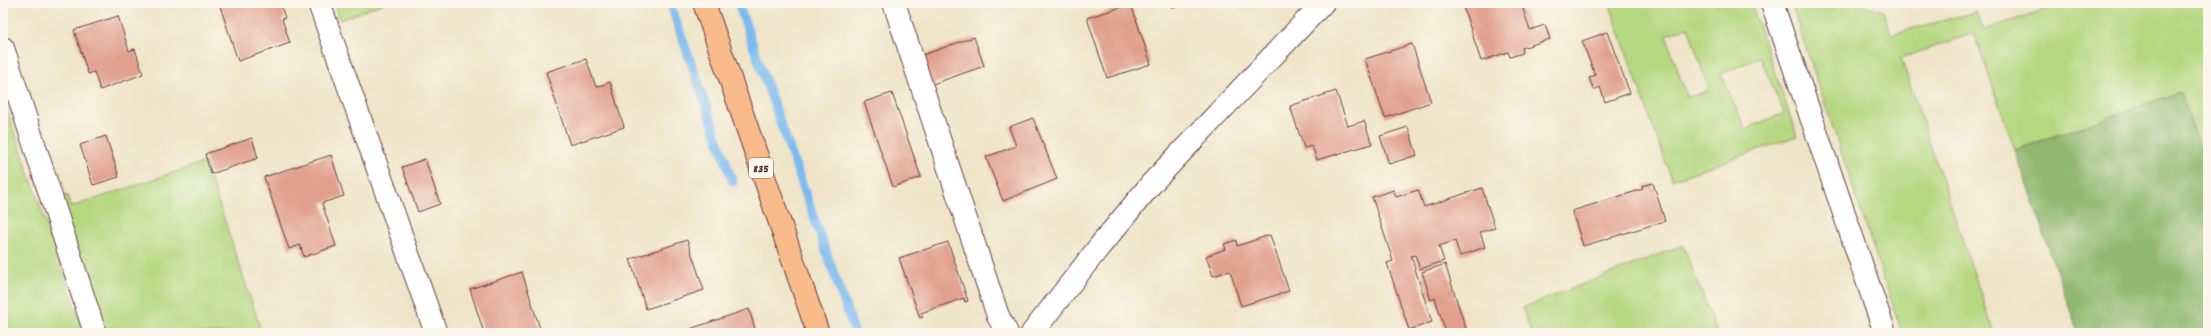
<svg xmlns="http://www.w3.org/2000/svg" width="2211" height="336" viewBox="0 0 2211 336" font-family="Dekko,sans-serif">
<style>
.green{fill:#b5d881;stroke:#807c56;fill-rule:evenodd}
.forest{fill:#90b86f;stroke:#6d6c4d}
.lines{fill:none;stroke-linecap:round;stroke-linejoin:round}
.stream{stroke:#7bbaef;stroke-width:9}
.building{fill:#e1a08d}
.minor-casing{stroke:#633d42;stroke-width:24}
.major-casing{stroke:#633d42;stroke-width:24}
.minor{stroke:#fff;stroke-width:22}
.major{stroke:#fabb8c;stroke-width:22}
.labels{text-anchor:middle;stroke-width:3.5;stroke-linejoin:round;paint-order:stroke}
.shield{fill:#fbf7ec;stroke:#7f6065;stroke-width:1}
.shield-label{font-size:12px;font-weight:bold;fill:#4a1f2b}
</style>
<rect width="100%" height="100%" fill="#fbf7ec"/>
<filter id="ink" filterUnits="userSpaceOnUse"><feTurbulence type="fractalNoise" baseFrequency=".025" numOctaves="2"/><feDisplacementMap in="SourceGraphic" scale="8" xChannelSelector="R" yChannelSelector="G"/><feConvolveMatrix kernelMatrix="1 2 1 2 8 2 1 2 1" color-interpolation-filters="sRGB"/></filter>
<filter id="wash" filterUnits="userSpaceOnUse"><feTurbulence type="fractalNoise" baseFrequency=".012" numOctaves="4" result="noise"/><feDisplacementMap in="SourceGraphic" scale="16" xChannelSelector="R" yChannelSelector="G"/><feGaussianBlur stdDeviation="0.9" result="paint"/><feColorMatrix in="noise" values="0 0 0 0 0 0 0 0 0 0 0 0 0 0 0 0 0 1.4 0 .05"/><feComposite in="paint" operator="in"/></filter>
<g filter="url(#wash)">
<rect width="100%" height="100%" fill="#efe4c7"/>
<g class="green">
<polygon points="335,3 384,3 340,20"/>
<path d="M1609,3h142l46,133 -125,44zM1688,27l21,63 -22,8 -21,-63zM1760,57l24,56 -39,16 -24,-55z"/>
<polygon points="1791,3 1856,3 1883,11 1891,34 1976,12 1984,30 2064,3 2208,3 2208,172 2180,92 2015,150 1974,33 1901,58 1994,333 1902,333"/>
<polygon points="3,98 84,333 3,333"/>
<polygon points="205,162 262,333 105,333 60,198 67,195 71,207"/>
<polygon points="1683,245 1717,333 1532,333 1522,308"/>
</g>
<polygon class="forest" points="2180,92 2208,172 2208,333 2078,333 2015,150"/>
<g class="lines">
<g class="stream">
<polyline points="670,3 733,182"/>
<polyline points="738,3 855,333"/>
</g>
</g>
<g id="blocks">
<g class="building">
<polygon points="219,3 280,3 285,18 282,19 290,43 238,61"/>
<polygon points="1172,3 1188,3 1173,8"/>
<polygon points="1462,3 1521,3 1530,30 1545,25 1550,39 1522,48 1523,53 1510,57 1508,52 1481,61"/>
<polygon points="1131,4 1151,64 1107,78 1087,18"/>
<polygon points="118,16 129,51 135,49 143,74 100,90 94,72 88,74 74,30"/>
<polygon points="1607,32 1630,93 1605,102 1600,87 1594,90 1589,78 1595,75 1582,41"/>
<polygon points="974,37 984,66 930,85 920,56"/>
<polygon points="1412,44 1431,102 1385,118 1365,59"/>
<polygon points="586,59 596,87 610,82 624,127 570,145 546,72"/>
<polygon points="1336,91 1348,126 1364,121 1372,144 1317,160 1312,146 1304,148 1290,106"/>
<polygon points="892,93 921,177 893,187 864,102"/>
<polygon points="1033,118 1057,179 1003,201 986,157 1016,146 1009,127"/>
<polygon points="1408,127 1417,155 1389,164 1380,136"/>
<polygon points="106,136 119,177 93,185 80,145"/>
<polygon points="252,138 258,158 211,174 205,154"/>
<polygon points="331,155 344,196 322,203 336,246 304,257 300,245 289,249 264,177"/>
<polygon points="425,159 440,204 418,212 402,167"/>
<polygon points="1653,183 1665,221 1583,246 1572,211 1643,189 1642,186"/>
<polygon points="1482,188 1495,228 1480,232 1485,247 1460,256 1455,241 1439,246 1444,261 1420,269 1415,255 1411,256 1432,322 1409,330 1387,263 1393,261 1372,197 1394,190 1396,197 1418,190 1424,207"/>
<polygon points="1270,235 1289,291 1241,306 1230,271 1213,276 1206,256 1226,249 1224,244 1236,240 1237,246"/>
<polygon points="687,240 704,290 646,309 630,259"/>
<polygon points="948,242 968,301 965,302 964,298 921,313 923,317 920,318 899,258"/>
<polygon points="1445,264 1466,329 1453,333 1446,333 1435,298 1431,300 1422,272"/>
<polygon points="522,272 541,332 484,333 470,289"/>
<polygon points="749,309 755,329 742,333 678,333"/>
</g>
</g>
</g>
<g filter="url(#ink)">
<use href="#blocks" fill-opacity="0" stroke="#633d42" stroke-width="1"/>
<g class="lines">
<defs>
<g id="minor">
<polyline points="319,3 436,333"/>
<polyline points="894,3 998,316 1007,333"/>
<polyline points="1772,3 1885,333"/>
<polyline points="3,48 95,333"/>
<polyline points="1032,333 1099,247 1152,183 1323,3"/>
</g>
<polyline id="major" points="704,3 818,333"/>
</defs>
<use href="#minor" class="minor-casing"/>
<use href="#major" class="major-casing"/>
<use href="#minor" class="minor"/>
<use href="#major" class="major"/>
</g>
</g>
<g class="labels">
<rect class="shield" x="749" y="158" width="24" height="20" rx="3"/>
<g class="shield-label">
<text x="761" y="172">835</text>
</g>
</g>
<rect width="2211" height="336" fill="none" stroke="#fbf7ec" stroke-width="16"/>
</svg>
